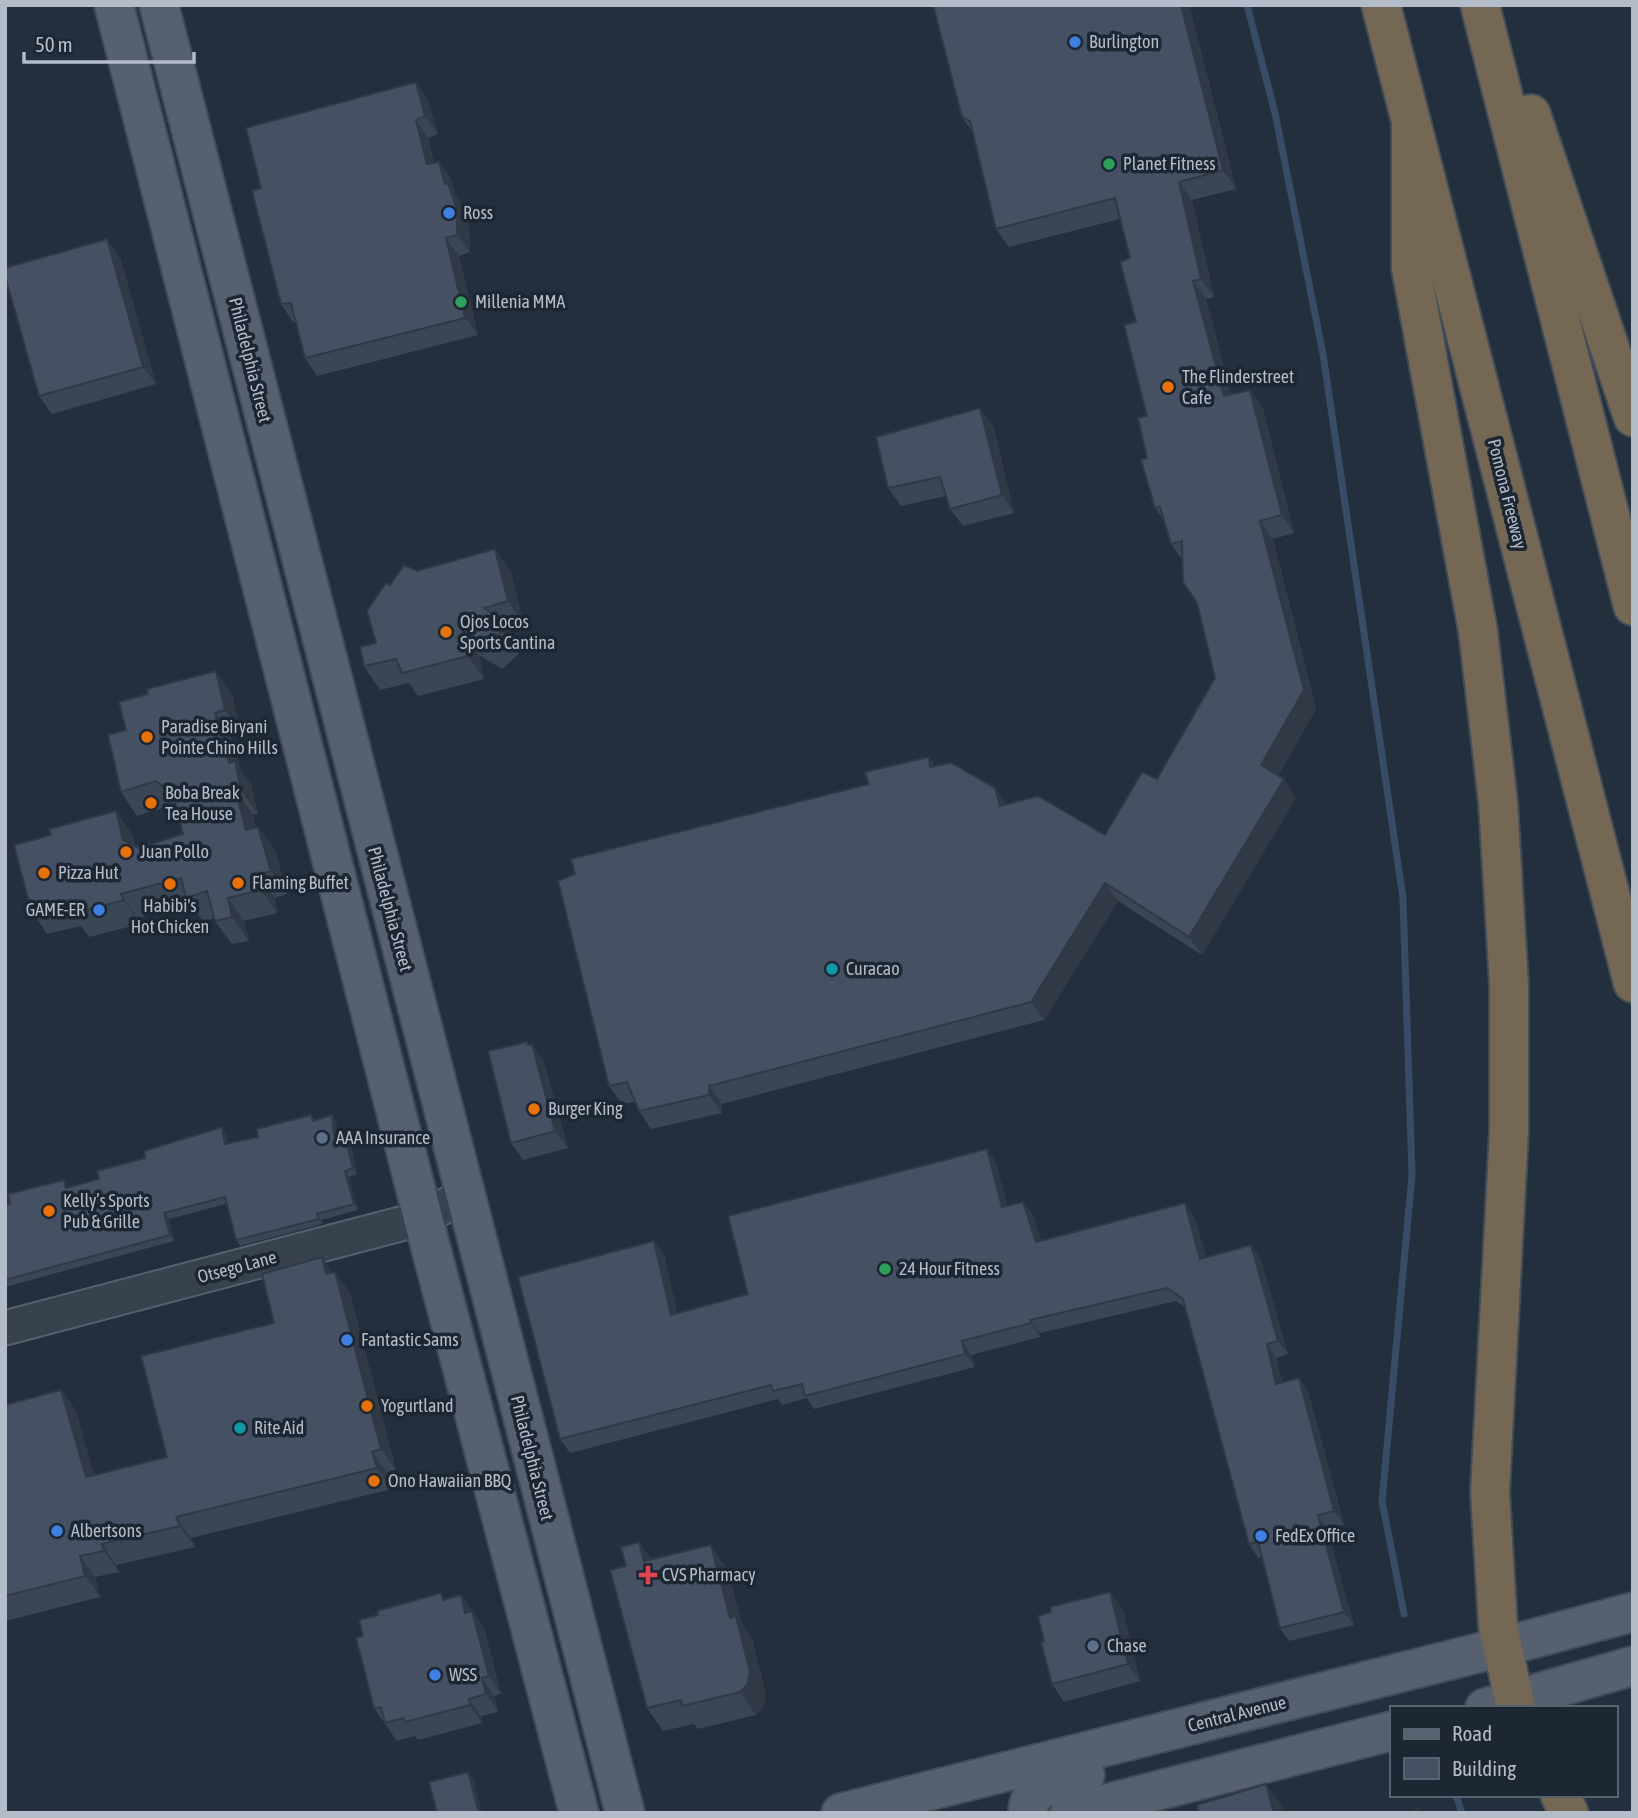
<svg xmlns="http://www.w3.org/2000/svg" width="1638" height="1818" viewBox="0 0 1638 1818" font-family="'Asap Condensed',sans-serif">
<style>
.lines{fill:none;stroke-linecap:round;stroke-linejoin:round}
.stream{stroke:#394c67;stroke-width:7}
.minor-casing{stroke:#565f6c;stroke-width:37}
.major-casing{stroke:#414a57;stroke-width:42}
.highway-casing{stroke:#434c59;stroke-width:42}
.minor{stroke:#38414e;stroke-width:33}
.major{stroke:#56606e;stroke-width:38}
.highway{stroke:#746855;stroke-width:38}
.wall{fill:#3b4654}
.shaded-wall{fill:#303945}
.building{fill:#455162;stroke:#303945;stroke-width:2}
.shop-dot{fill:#3f7fe0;stroke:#1d2633;stroke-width:2.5}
.leisure-dot{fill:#2e9e5b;stroke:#1d2633;stroke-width:2.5}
.food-dot{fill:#e8710a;stroke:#1d2633;stroke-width:2.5}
.culture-dot{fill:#0f9aa8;stroke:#1d2633;stroke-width:2.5}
.service-dot{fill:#5c6f8a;stroke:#1d2633;stroke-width:2.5}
.health-dot{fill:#e0444e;stroke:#1d2633;stroke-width:2.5}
.labels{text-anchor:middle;stroke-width:7;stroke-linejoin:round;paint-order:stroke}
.poi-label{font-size:18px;fill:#b4bcc9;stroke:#1d2633;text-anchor:start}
.street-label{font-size:18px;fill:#b4bcc9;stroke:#1d2633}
</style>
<rect width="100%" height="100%" fill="#242f3e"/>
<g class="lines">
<g class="stream">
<polyline points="1247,5 1275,113 1323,354 1403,898 1412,1175 1382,1501 1404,1614"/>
<polyline points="1456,1795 1462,1813"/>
</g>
<defs>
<polyline id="minor" points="5,1328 423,1218 465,1195"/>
<g id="major">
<polyline points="114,5 423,1218 579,1813"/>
<polyline points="159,5 625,1813"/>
<polyline points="1485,1708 1633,1666"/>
<polyline points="841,1813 1502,1647 1633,1612"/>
<path d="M1028,1813c-1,-29 35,-31 57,-38"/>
<polyline points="1070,1813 1391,1731"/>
</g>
<g id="highway">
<polyline points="1381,5 1633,983"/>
<polyline points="1480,5 1633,606"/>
<polyline points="1531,114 1633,417"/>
<polyline points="1411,122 1411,268 1478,631 1498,802 1509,985 1509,1131 1490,1492 1498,1626 1516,1708"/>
<polyline points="1560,1795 1569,1813"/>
</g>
</defs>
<use href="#minor" class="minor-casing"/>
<use href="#major" class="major-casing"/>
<use href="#highway" class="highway-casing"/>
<use href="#minor" class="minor"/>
<use href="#major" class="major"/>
<use href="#highway" class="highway"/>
</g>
<g class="wall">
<polygon points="933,5 1189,5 1236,189 1192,200 1214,297 1206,299 1231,394 1250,390 1263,408 1294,533 1273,539 1316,709 1278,776 1284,779 1296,798 1202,955 1118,901 1044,1020 722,1104 722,1113 651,1129 639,1111 635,1102 622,1104 609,1086 869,784 929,757 935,766 995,788 1006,804 1105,835 1157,779 1215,678 1197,603 1183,561 1171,544 1165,523 1155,508 1147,458 1147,416 1130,258 1120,219 1009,247 996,229 972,131 962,117"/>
<polygon points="416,82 428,100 438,134 428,138 434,163 439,162 451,179 455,194 460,201 469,228 470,252 459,256 478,335 317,376 305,358 296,322 293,322 281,304"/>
<polygon points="120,257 156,384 52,414 39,396"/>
<polygon points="993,425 1014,513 963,526 950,509 946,496 901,506 888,488"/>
<polygon points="511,572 524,625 509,629 520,645 516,650 519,654 502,669 479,655 484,679 418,696 409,683 380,690 364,666 376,643 390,585"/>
<polygon points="232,694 241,734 231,736 240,769 251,784 258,814 253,815 256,827 258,827 275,850 287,894 275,898 277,913 244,921 249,941 232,944 215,921 214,918 203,921 190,903 137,918 140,924 89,937 81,926 47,934 31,910 51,835 116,811 132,834 135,846 139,848 183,834 177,808 172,805 137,816 121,792 126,730"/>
<polygon points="527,1042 544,1062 568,1148 523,1160 511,1143"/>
<polygon points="311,1115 315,1120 332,1115 336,1121 337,1135 345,1136 350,1142 357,1174 349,1177 358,1210 321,1220 323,1224 240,1246 236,1240 226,1204 169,1219 174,1241 5,1287 5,1205 99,1179 145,1158 226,1133 228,1143 258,1137"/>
<polygon points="987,1149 996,1163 1007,1206 1023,1202 1033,1215 1041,1240 1194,1216 1206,1257 1251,1245 1261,1259 1288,1354 1276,1358 1282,1382 1299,1378 1308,1391 1344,1525 1327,1529 1354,1625 1289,1641 1280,1628 1262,1557 1258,1558 1249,1544 1186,1308 1176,1301 1040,1333 1040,1337 971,1355 975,1367 814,1409 807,1398 782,1405 778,1399 570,1453 560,1439 664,1254 677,1313 748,1294"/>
<polygon points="322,1257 332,1273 335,1272 350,1293 396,1470 387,1473 392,1489 191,1538 195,1547 116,1565 119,1572 95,1577 100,1597 5,1621 5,1405 61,1390 76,1411 94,1475 167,1457 274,1323"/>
<polygon points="651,1559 727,1568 742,1624 752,1639 766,1695 763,1708 756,1715 698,1729 694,1724 663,1731 647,1708"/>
<polygon points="1110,1592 1123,1610 1140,1681 1064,1702 1052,1684 1044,1641"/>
<polygon points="461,1595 484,1628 501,1694 494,1696 498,1712 481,1716 482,1723 418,1740 415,1736 397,1741 374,1708 363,1636 445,1599"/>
</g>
<g class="shaded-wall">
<polygon points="1181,5 1189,5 1236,189 1223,170"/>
<polygon points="416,82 428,100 438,134 425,116"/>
<polygon points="416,120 428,138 439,182 427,164"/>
<polygon points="439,162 451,179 455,194 460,201 469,228 470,252 457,235"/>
<polygon points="1179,182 1192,200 1214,297 1201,279"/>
<polygon points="446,238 459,256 478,335 465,318"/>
<polygon points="107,239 120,257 156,384 143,367"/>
<polygon points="1193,281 1206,299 1236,414 1224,396"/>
<polygon points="1250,390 1263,408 1294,533 1282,515"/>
<polygon points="980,408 993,425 1014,513 1002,495"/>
<polygon points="1260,521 1273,539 1316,709 1273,784 1261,765"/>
<polygon points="495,549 511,572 524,625 508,601"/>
<polygon points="504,621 520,645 516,650 502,631 498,629"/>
<polygon points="463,632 479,655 484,679 468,656"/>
<polygon points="216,671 232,694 241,734 225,710"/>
<polygon points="215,713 231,736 240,769 251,784 258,814 241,790 229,763"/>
<polygon points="929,757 942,776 930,767"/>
<polygon points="1284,779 1296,798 1202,955 1189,937"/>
<polygon points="995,788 1007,806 1000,806"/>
<polygon points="236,792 253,815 262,853 246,830"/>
<polygon points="116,811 132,834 140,863 123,840"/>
<polygon points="258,827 275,850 287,894 271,871"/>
<polygon points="258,875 275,898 277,913 261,890"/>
<polygon points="1105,883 1118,901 1044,1020 1031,1002"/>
<polygon points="121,894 137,918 140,924 124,900"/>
<polygon points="228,898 244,921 249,941 232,917"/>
<polygon points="527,1042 534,1053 532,1044 544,1062 568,1148 555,1131"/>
<polygon points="709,1086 722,1104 722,1113 709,1095"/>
<polygon points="332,1115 336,1121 338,1141 334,1135"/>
<polygon points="222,1127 226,1133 229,1150 225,1144"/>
<polygon points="345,1136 350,1142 357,1174 353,1168"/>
<polygon points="987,1149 996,1163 1011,1221 1002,1207"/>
<polygon points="345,1171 349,1177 358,1210 354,1204"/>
<polygon points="1023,1202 1033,1215 1046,1255 1036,1242"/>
<polygon points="1185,1203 1194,1216 1210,1272 1200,1259"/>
<polygon points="164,1213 169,1219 174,1241 170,1235"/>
<polygon points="654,1241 664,1254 681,1328 671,1315"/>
<polygon points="1251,1245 1261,1259 1288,1354 1278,1341"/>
<polygon points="322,1257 336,1278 326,1274"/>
<polygon points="335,1272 350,1293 396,1470 381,1449"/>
<polygon points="1030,1320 1040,1333 1040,1337 1031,1323"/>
<polygon points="962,1341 971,1355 975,1367 965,1354"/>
<polygon points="1267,1344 1276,1358 1286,1397 1276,1384"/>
<polygon points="1299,1378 1308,1391 1344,1525 1334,1511"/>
<polygon points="61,1390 76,1411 101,1498 86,1477"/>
<polygon points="372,1452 387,1473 392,1489 377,1468"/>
<polygon points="1318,1515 1327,1529 1354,1625 1344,1612"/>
<polygon points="176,1517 191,1538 195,1547 180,1526"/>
<polygon points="639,1542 655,1565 644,1561"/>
<polygon points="102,1544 116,1565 119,1572 104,1551"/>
<polygon points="711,1545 727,1568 742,1624 752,1639 766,1695 763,1708 756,1715 740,1692 730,1618"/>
<polygon points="80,1556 95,1577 100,1597 85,1576"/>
<polygon points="1110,1592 1123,1610 1140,1681 1128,1664"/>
<polygon points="461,1595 484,1628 501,1694 489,1676 465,1613"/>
<polygon points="482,1678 494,1696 498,1712 486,1694"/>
<polygon points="469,1699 481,1716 482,1723 470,1705"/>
<polygon points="468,1772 473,1778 482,1813 479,1813"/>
<polygon points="1266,1784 1283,1807 1284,1813 1274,1813"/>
</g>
<g class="building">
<polygon points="933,5 1181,5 1223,170 1179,182 1201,279 1193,281 1224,396 1250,390 1282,515 1260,521 1304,690 1261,765 1284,779 1189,937 1105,883 1031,1002 709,1086 709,1095 639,1111 627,1082 609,1086 558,881 575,874 571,859 869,784 865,772 929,757 930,767 951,763 995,788 1000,806 1038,796 1105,835 1142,772 1157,779 1215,678 1197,603 1183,582 1182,541 1171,544 1160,507 1155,508 1141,460 1147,458 1138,418 1147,416 1124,325 1136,322 1120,262 1130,258 1115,198 996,229 970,121 962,117"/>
<polygon points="416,82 425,116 416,120 427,164 439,162 445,184 448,183 457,210 457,235 446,238 465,318 305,358 291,303 281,304 252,191 261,188 246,128"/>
<polygon points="107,239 143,367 39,396 5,276 5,268"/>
<polygon points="980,408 1002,495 950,509 940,477 888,488 876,437"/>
<polygon points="495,549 508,601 484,608 504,621 498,629 502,631 486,646 463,632 468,656 402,673 396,659 364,666 360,647 376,643 367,611 386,583 390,585 404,565 417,571"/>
<polygon points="216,671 225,710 215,713 229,763 235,761 241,790 236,792 246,830 258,827 271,871 258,875 261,890 228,898 232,917 215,921 207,891 186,898 181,878 121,894 124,900 73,914 70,902 31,910 14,845 51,835 49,829 116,811 123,840 139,848 183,834 173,794 156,781 121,792 108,735 126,730 119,702 148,694 147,689"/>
<polygon points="527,1042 528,1045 532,1044 555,1131 511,1143 488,1051"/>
<polygon points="311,1115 313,1121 332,1115 334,1135 345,1136 353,1168 345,1171 354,1204 317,1214 319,1219 236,1240 225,1197 164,1213 170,1235 5,1280 5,1205 10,1204 8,1194 64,1180 66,1188 99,1179 97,1171 145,1158 144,1151 222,1127 225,1144 258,1137 257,1129"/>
<polygon points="987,1149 1002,1207 1023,1202 1036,1242 1185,1203 1200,1259 1251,1245 1278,1341 1267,1344 1276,1384 1299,1378 1334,1511 1318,1515 1344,1612 1280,1628 1258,1542 1249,1544 1183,1299 1167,1288 1030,1320 1031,1323 962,1341 965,1354 805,1396 802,1384 773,1391 771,1385 560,1439 518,1277 654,1241 671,1315 748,1294 728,1216"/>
<polygon points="322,1257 326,1274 335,1272 381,1449 372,1452 377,1468 176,1517 180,1526 102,1544 104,1551 80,1556 85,1576 5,1596 5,1405 61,1390 86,1477 167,1457 141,1356 274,1323 262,1274"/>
<polygon points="639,1542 644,1561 711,1545 730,1618 736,1616 750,1672 747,1685 740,1692 682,1706 681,1700 647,1708 610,1570 626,1566 621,1547"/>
<polygon points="1110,1592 1128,1664 1052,1684 1041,1642 1044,1641 1038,1616 1051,1612 1050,1607"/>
<polygon points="441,1593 443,1600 461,1595 465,1613 472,1611 489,1676 482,1678 486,1694 469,1699 470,1705 405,1722 404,1718 385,1723 381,1707 374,1708 356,1638 363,1636 359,1620 378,1615 377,1611"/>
<polygon points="468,1772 479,1813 437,1813 429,1782"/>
<polygon points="1266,1784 1274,1813 1199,1813 1197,1805"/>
<polygon points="1419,1809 1420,1813 1407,1813"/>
</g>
<g class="shop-dot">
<circle cx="1075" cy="42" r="7"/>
<circle cx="449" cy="213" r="7"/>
<circle cx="99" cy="910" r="7"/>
<circle cx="347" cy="1340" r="7"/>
<circle cx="57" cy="1531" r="7"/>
<circle cx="1261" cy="1536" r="7"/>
<circle cx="435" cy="1675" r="7"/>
</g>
<g class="leisure-dot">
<circle cx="1109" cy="164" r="7"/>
<circle cx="461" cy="302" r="7"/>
<circle cx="885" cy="1269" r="7"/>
</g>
<g class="food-dot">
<circle cx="1168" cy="387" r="7"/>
<circle cx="446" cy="632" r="7"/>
<circle cx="147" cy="737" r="7"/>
<circle cx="151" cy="803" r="7"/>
<circle cx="126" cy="852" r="7"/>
<circle cx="44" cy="873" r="7"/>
<circle cx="238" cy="883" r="7"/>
<circle cx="170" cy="884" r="7"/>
<circle cx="534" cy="1109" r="7"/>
<circle cx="49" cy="1211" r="7"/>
<circle cx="367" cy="1406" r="7"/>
<circle cx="374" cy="1481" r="7"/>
</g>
<g class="culture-dot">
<circle cx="832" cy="969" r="7"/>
<circle cx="240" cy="1428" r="7"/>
</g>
<g class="service-dot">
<circle cx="322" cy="1138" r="7"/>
<circle cx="1093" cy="1646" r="7"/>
</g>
<path class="health-dot" d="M644.5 1564.5h7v7h7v7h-7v7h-7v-7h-7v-7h7z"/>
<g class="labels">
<g class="poi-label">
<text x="1089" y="48">Burlington</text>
<text x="1123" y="170">Planet Fitness</text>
<text x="463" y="219">Ross</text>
<text x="475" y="308">Millenia MMA</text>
<text x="1182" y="383">The Flinderstreet<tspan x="1182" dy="21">Cafe</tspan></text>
<text x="460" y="628">Ojos Locos<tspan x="460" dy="21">Sports Cantina</tspan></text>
<text x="161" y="733">Paradise Biryani<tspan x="161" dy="21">Pointe Chino Hills</tspan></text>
<text x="165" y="799">Boba Break<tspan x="165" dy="21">Tea House</tspan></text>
<text x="140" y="858">Juan Pollo</text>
<text x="58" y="879">Pizza Hut</text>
<text x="252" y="889">Flaming Buffet</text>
<text x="170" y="912" text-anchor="middle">Habibi's<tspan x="170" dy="21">Hot Chicken</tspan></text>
<text x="85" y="916" text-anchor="end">GAME-ER</text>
<text x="846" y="975">Curacao</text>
<text x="548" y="1115">Burger King</text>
<text x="336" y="1144">AAA Insurance</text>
<text x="63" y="1207">Kelly’s Sports<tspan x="63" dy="21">Pub &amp; Grille</tspan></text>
<text x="899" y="1275">24 Hour Fitness</text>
<text x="361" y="1346">Fantastic Sams</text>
<text x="381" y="1412">Yogurtland</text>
<text x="254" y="1434">Rite Aid</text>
<text x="388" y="1487">Ono Hawaiian BBQ</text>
<text x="71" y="1537">Albertsons</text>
<text x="1275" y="1542">FedEx Office</text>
<text x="662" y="1581">CVS Pharmacy</text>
<text x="1107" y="1652">Chase</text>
<text x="449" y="1681">WSS</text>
</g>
<g class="street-label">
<text transform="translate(250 360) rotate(76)" y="6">Philadelphia Street</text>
<text transform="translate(1507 494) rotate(76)" y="6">Pomona Freeway</text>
<text transform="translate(390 909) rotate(75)" y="6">Philadelphia Street</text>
<text transform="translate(237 1267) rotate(-15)" y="6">Otsego Lane</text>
<text transform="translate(532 1458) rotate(76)" y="6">Philadelphia Street</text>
<text transform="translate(1237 1714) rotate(-14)" y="6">Central Avenue</text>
</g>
</g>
<rect width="1638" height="1818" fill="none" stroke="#b4bcc9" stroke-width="14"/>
<rect x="1390" y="1706" width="228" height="91" fill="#1d2633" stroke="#59626f" stroke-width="2"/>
<rect x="1404" y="1729" width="35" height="10" fill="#56606e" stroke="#59626f" stroke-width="2"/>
<text x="1452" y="1741" font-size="21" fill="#b4bcc9">Road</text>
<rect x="1404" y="1758" width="35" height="21" fill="#455162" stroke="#59626f" stroke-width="2"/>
<text x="1452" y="1776" font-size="21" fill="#b4bcc9">Building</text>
<path d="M24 52v10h170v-10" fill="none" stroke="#b4bcc9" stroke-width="3.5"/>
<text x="35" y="52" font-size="21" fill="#b4bcc9" stroke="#1d2633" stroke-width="5" paint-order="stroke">50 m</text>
</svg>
